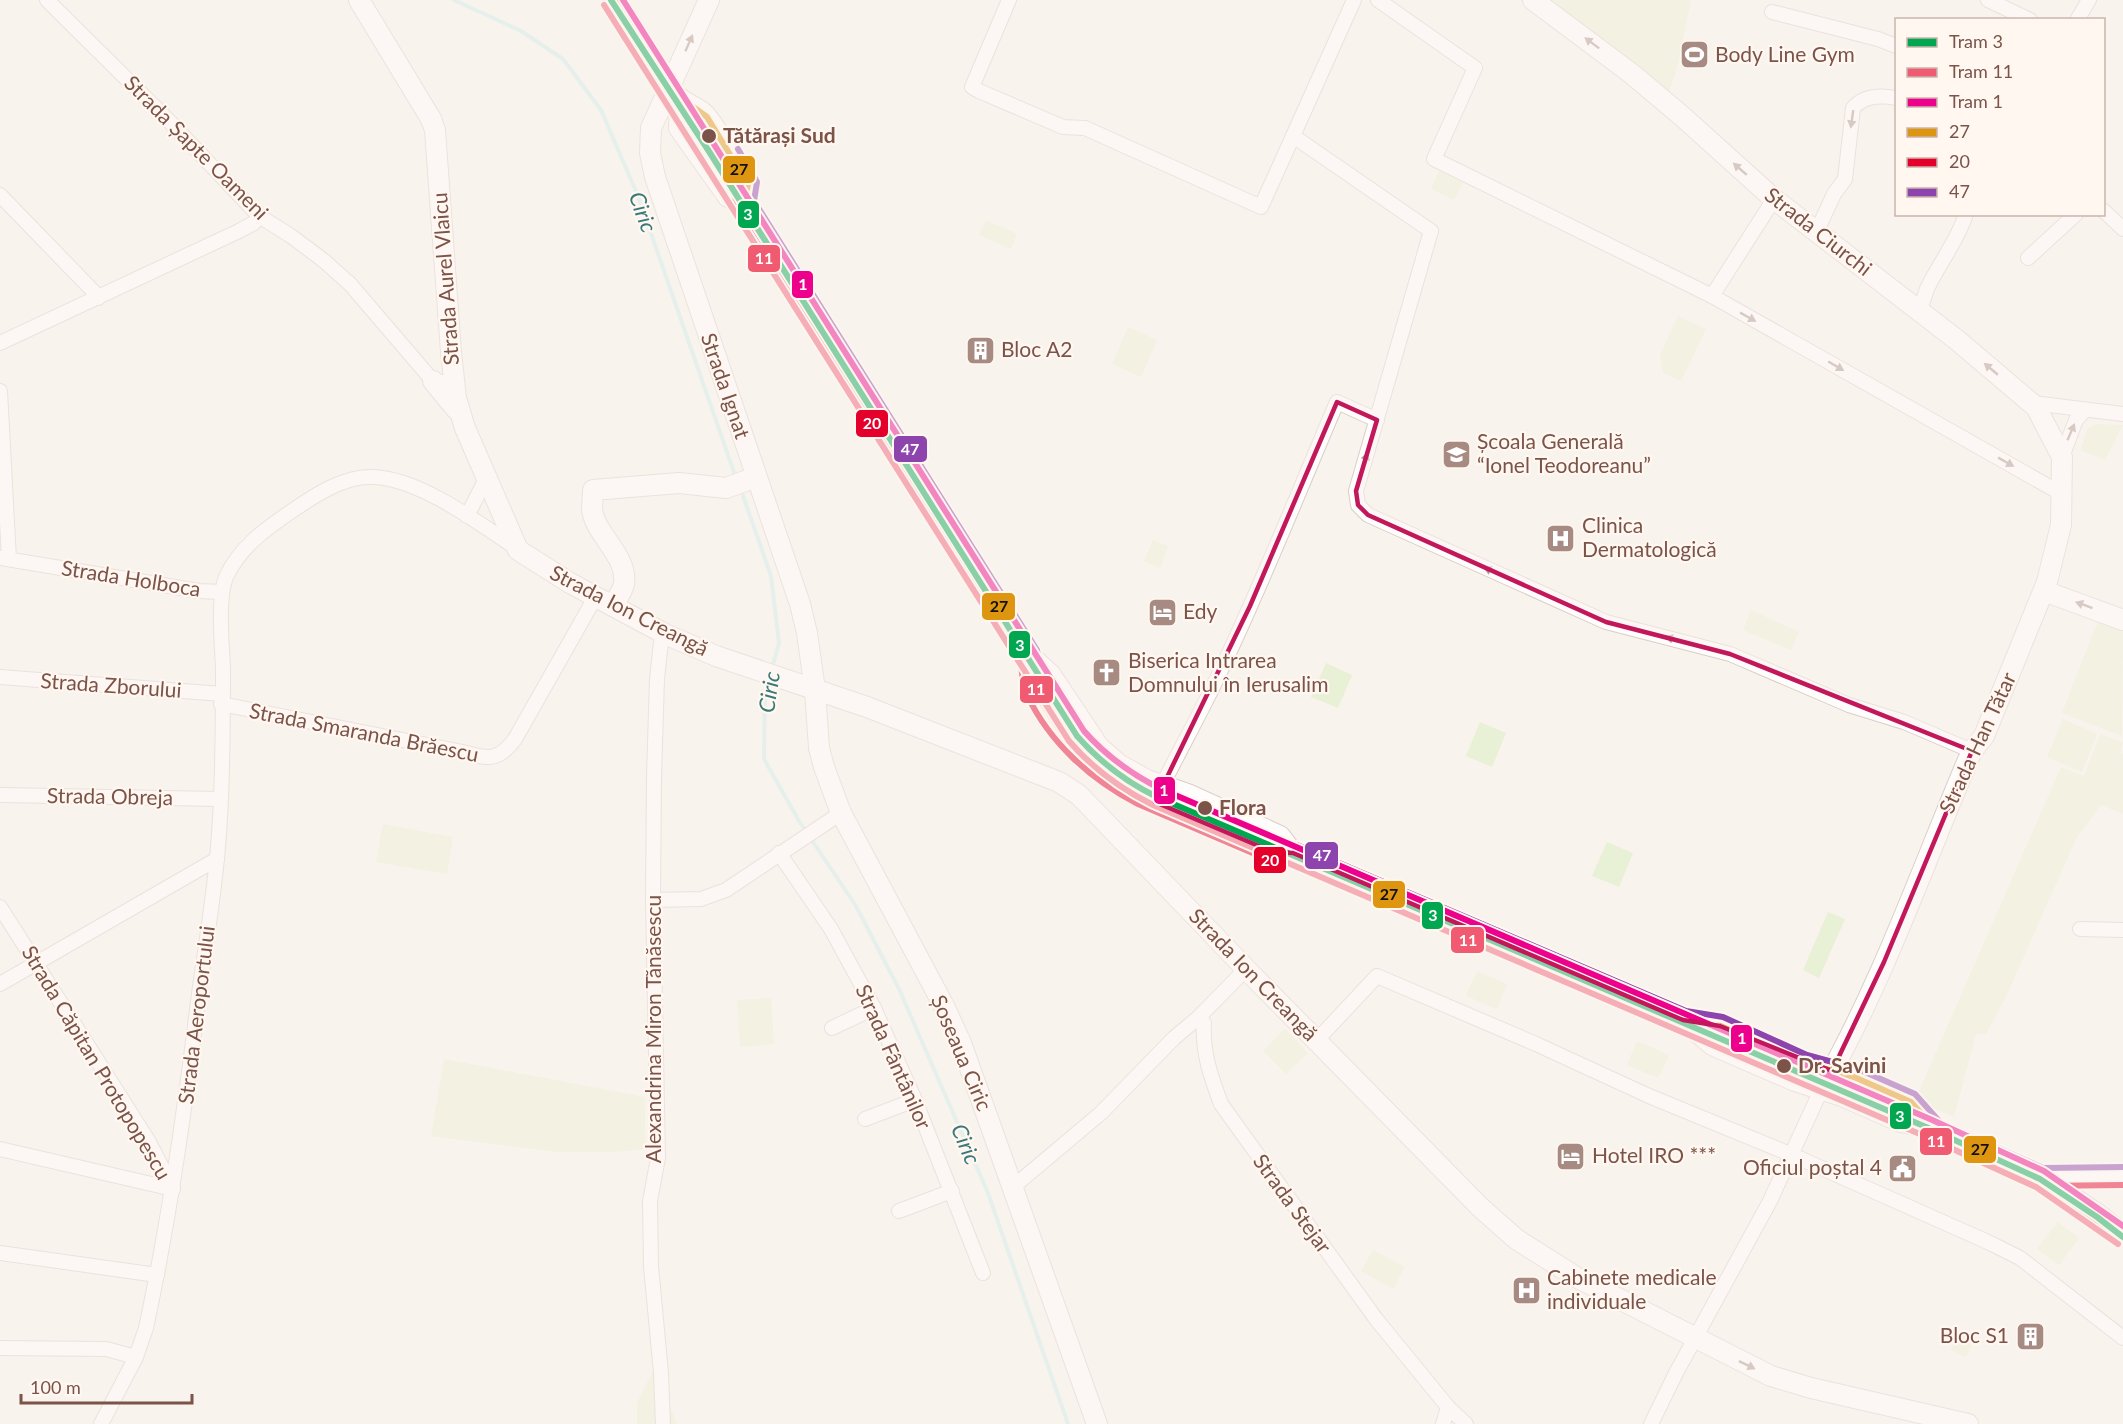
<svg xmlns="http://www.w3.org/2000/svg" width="2123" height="1424" viewBox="0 0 2123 1424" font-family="Lato,sans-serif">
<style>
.green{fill:#e8f0d6}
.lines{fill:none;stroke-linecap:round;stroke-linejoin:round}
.stream{stroke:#cdedea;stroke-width:4}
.street-casing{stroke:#d8ceca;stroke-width:16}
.secondary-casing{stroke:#dacfca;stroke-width:22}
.street{stroke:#fefdfc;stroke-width:14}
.secondary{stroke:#fefdfc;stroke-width:20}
.bus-1-casing{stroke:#fff7f0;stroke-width:10}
.bus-2-casing{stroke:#fff7f0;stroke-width:10}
.bus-3-casing{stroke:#fff7f0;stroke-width:10}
.bus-1{stroke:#de950f;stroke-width:6}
.bus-2{stroke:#e4002b;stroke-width:6}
.bus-3{stroke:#8e44ad;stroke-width:6}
.tram-1-casing{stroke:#fff7f0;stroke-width:10}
.tram-2-casing{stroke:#fff7f0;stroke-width:10}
.tram-3-casing{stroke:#fff7f0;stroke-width:10}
.tram-1{stroke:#00a650;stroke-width:6}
.tram-2{stroke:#f05b72;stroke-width:6}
.tram-3{stroke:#ec008c;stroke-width:6}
.oneway{fill:#af9791}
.marked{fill:none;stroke:#c2185b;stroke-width:4.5;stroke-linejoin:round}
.stop-dot{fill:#7b5349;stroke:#fff7f0;stroke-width:2}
.labels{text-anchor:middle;stroke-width:4.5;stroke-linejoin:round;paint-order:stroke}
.poi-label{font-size:21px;fill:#7b5349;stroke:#fff7f0;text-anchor:start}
.stop-label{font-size:21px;font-weight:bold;fill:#7b5349;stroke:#fff7f0;text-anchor:start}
.street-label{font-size:21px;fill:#7b5349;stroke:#fff7f0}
.water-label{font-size:22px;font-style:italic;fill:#387979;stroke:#fff7f0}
.line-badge{stroke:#fff7f0;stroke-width:2}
.badge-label{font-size:16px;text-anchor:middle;font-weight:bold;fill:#fff}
.pale-badge-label{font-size:16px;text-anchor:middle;font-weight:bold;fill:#111}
</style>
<rect width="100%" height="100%" fill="#f9f3ed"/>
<g class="green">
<polygon points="1533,0 1691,0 1676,72 1665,102"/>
<polygon points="1439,171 1463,183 1454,200 1431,189"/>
<polygon points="986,220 1017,234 1011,249 979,235"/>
<polygon points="1678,316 1706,329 1681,381 1663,373 1660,355"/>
<polygon points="1128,327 1157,340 1141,377 1112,364"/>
<polygon points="2097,424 2123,425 2105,460 2081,450 2087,429"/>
<polygon points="1153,540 1168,546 1160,568 1144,561"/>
<polygon points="1751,610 1799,632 1791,650 1743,630"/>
<polygon points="2098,621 2123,630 2122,736 2062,713"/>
<polygon points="1326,663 1352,675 1338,708 1311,697"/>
<polygon points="2063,719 2097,734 2082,772 2047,757"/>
<polygon points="1480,722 1506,733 1492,767 1466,756"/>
<polygon points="2100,734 2123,742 2121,753 2123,754 2123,814 2101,805 2076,839 2006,997 1986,1034 1976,1034 1954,1117 1915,1100 2061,767 2084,776"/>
<polygon points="383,824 453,837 447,874 376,862"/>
<polygon points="1607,842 1633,853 1619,887 1592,876"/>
<polygon points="1828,912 1845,919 1819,978 1803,970"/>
<polygon points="1477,971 1507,984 1497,1009 1466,996"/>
<polygon points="771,998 774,1044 740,1047 737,1000"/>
<polygon points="1285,1029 1308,1053 1286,1074 1263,1051"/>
<polygon points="1637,1041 1669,1055 1658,1078 1627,1065"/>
<polygon points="444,1059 645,1097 645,1149 614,1152 557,1152 431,1136"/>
<polygon points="2058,1222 2079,1238 2059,1265 2037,1249"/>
<polygon points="1373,1250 1405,1267 1393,1289 1361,1271"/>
<polygon points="1958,1331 1974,1338 1966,1357 1951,1350"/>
<polygon points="654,1369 677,1424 637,1424 637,1403"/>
</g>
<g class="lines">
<g class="stream">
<polyline points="454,0 521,31 563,59 601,110 638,196 736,478"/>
<polyline points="741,490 771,576 779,643 772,668"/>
<polyline points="769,681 765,696 764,759 799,821 856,906 899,989 988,1193 1068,1424"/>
</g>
<defs>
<g id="street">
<polyline points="47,0 171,123 259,216 291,236 323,260 350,284 433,381 442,382"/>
<polyline points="1009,0 972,87 979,91 1063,127 1085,128 1261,207 1293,136"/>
<polyline points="1354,0 1293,136 1431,231 1356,491 1358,505 1368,515 1606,622 1730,654 1849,705 1904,722 1972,751"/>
<polyline points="1378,0 1475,68 1434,159 1712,296 2062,494"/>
<polyline points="1988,0 2030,20"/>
<polyline points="1772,12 1878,39 1896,46"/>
<polyline points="2077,20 2089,0"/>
<polyline points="0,195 94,292 98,298"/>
<polyline points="2104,211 2123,229"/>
<path d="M1816,233l18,-39 11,-15 8,-71c11,-13 28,-13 43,-10"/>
<polyline points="2028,258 2076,214"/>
<polyline points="1712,296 1774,199"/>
<path d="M1918,311c5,-7 6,-14 9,-22 12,-26 30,-47 39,-75"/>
<polyline points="0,343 239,231 254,223 259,216"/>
<polyline points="0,391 9,559"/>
<polyline points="2036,407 2041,404 2123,414"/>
<polyline points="2062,457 2076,420 2085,410"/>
<polyline points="467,516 486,479"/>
<polyline points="0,558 199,591 222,592"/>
<polyline points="0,677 222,694"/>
<path d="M221,704l242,48c25,7 35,10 52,-13l81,-143"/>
<path d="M1159,792c20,-41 43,-81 62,-122 42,-88 78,-179 116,-268l40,18"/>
<polyline points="0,795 220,799"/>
<polyline points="779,853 831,929 874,1008 915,1100 983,1273"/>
<polyline points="653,900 701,899 726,890 841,813"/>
<polyline points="0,907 149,1142 173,1189"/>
<polyline points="2080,929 2123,930"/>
<path d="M1246,969l-47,48 5,6c-2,29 7,54 17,81l155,215 72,88 18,17"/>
<polyline points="0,984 217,859"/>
<polyline points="832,1028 874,1008"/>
<polyline points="1317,1040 1377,976 1536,1044 1649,1096 1790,1154 1990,1243 2020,1258 2123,1338"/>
<polyline points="865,1119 915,1100"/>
<polyline points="0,1149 173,1189"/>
<polyline points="1012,1185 1019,1182 1101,1113 1174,1038 1199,1017"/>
<polyline points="899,1211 952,1191"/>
<polyline points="0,1253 157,1275"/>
<polyline points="0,1348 106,1349 136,1357"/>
<path d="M101,1424l35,-67 10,-29c24,-112 39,-221 53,-334 8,-58 18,-117 21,-176 3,-49 3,-100 3,-150 -1,-23 -6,-73 4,-93 13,-27 37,-45 62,-62 23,-16 55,-38 85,-36 46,2 105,46 142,71"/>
<polyline points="663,1424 661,1373 651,1266 650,1201 658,1158 653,900 654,776 657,679 661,642 665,634"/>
<polyline points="1443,1424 1448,1407"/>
<polyline points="1651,1424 1676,1373 1770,1201 1821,1090"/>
</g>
<g id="secondary">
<polyline points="359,0 431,119 435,130 451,352 456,398 465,428 518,550 570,583 665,634 716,656 867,707 1059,782 1079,795 1246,969 1480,1207 1516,1239 1576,1277 1771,1376 1811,1388 1968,1424"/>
<polyline points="616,0 675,94 680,107 679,128 728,197 744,203 1029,655 1051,675 1099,747 1120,765 1147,780 1190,795 1280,836 1293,853"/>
<polyline points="709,0 651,128 650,153 655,177 800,604 807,633 815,690 819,748 824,767 841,813 945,1008 961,1043 1097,1424"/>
<path d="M1533,0l99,74 51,43 91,82 183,141 79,67 26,50 -1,68 -14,57 -63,154 -12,15 -7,16c-45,107 -86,223 -144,323"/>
<path d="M675,94c11,11 17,10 27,18 11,8 37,57 46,72l-4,19"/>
<polyline points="433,381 456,409"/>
<polyline points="2044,591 2123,620"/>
<path d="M613,606c4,-7 9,-14 11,-22 4,-28 -28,-48 -32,-74 0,-6 1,-14 1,-20l86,-7 47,5 30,-11"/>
<polyline points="1029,655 1034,690 1067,741 1088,760 1123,786 1142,796 1273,852 1293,853 1319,864 1683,1020 1720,1026 1804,1063 1854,1077 1911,1102 1935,1129"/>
<polyline points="1683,1020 1712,1045 1795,1081 1842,1096 1901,1122 1935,1129 2041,1177 2123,1176"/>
<polyline points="2042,1177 2099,1215 2123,1234"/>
</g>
</defs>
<use href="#street" class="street-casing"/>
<use href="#secondary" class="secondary-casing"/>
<use href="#street" class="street"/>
<use href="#secondary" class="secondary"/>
<defs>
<polyline id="bus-1" points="616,0 675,94 707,117 748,184 744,203 1029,655 1034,690 1067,741 1107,775 1142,796 1273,852 1293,853 1683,1020 1720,1026 1804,1063 1854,1077 1911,1102 1935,1129 2041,1177 2099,1215 2123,1234"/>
<g id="bus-2">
<path d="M722,159l16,27 -3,16 1,6 284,450c2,11 2,27 7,37 23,48 64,85 111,109l131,56 22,2 388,166 38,7 83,36 51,14 55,24 24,28 108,49 85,-1"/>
<polyline points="2036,1185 2094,1222 2117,1241"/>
</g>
<polyline id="bus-3" points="738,149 757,182 754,201 1037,650 1043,687 1074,735 1094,753 1128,778 1146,788 1275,843 1297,845 1686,1011 1723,1017 1807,1055 1858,1069 1915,1094 1940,1122 2043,1168 2123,1167"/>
</defs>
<use href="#bus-1" class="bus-1-casing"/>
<use href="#bus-2" class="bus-2-casing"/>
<use href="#bus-3" class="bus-3-casing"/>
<use href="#bus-1" class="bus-1"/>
<use href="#bus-2" class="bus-2"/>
<use href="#bus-3" class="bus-3"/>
<defs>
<path id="tram-1" d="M611,0l99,153 367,583c23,26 49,46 80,61l769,330 114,52 57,38 26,20"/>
<path id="tram-2" d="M604,5l465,736c24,28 52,48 84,64l769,330 114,52 82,57"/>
<path id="tram-3" d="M623,0l461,731c22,25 47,43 77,58l769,330 114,52 79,55"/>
</defs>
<use href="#tram-1" class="tram-1-casing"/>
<use href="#tram-2" class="tram-2-casing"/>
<use href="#tram-3" class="tram-3-casing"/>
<use href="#tram-1" class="tram-1"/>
<use href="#tram-2" class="tram-2"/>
<use href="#tram-3" class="tram-3"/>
</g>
<defs><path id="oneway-solid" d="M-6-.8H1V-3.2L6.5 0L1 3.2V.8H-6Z" transform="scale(1.5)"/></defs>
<g class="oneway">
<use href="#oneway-solid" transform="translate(689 43) rotate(-66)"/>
<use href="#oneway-solid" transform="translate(1592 43) rotate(-143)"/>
<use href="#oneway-solid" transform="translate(1852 119) rotate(98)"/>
<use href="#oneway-solid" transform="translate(1740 169) rotate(-139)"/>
<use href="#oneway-solid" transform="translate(1748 317) rotate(29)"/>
<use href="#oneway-solid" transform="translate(1836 366) rotate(30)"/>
<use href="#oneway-solid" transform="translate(1991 369) rotate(-140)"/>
<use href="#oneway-solid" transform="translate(2071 432) rotate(-67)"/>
<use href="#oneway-solid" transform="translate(1365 461) rotate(-74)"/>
<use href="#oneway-solid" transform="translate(2006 462) rotate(29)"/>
<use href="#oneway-solid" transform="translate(1492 571) rotate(-157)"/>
<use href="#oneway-solid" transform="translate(2084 605) rotate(-160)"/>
<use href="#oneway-solid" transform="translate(1674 639) rotate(-165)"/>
<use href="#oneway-solid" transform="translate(1747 1365) rotate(26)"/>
</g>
<path d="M0 0H2123V1424H0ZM1337,402l40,18 -21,71 2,14 10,10 238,107 124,32 242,97 -88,211 -52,109 -112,-45 -37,-6 -364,-156 -26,-11 -20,-1 -118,-50 95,-196z" fill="#f9f3ed" fill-opacity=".55" fill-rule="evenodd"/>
<path class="marked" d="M1337,402l40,18 -21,71 2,14 10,10 238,107 124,32 242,97 -88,211 -52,109 -112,-45 -37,-6 -364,-156 -26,-11 -20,-1 -118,-50 95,-196z"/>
<defs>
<symbol id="stadium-square" viewBox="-11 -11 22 22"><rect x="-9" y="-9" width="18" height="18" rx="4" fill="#a78b82" stroke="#fff7f0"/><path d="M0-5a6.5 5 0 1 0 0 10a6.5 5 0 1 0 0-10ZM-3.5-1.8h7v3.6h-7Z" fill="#fff"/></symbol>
<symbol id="building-square" viewBox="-11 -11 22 22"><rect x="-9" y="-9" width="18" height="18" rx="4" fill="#a78b82" stroke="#fff7f0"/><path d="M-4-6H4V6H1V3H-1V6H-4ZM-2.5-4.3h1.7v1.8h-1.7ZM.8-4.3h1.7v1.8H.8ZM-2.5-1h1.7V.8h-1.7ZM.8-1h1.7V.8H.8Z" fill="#fff"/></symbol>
<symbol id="school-square" viewBox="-11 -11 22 22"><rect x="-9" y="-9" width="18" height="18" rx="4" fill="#a78b82" stroke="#fff7f0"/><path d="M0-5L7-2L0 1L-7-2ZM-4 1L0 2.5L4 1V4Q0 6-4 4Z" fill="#fff"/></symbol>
<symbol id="hospital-square" viewBox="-11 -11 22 22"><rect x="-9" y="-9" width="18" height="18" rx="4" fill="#a78b82" stroke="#fff7f0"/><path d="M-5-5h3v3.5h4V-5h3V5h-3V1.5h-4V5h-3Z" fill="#fff"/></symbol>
<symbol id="hotel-square" viewBox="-11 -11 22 22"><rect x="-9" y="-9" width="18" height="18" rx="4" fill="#a78b82" stroke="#fff7f0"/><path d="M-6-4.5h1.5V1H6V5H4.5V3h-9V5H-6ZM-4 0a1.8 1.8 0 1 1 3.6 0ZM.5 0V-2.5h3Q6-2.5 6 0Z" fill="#fff"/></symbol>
<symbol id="church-square" viewBox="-11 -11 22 22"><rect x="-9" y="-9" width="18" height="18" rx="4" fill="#a78b82" stroke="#fff7f0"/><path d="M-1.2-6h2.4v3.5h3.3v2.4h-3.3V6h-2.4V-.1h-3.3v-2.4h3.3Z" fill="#fff"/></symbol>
<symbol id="civic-square" viewBox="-11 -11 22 22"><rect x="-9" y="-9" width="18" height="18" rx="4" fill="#a78b82" stroke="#fff7f0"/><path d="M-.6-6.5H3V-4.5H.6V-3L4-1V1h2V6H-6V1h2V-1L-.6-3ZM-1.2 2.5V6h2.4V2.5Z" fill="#fff"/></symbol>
</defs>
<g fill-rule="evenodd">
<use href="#stadium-square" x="1678" y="38" width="33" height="33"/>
<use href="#building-square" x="964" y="334" width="33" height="33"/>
<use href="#school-square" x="1440" y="438" width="33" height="33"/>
<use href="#hospital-square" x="1544" y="522" width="33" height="33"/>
<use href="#hotel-square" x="1146" y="596" width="33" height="33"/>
<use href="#church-square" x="1090" y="656" width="33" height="33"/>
<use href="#hotel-square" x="1554" y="1140" width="33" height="33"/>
<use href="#civic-square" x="1886" y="1152" width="33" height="33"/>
<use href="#hospital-square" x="1510" y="1274" width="33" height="33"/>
<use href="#building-square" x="2014" y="1320" width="33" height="33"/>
</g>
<g class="stop-dot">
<circle cx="709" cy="136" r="8"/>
<circle cx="1205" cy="808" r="8"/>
<circle cx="1784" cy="1066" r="8"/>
</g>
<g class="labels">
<g class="poi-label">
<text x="1715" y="62">Body Line Gym</text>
<text x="1001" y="357">Bloc A2</text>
<text x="1477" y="449">Școala Generală<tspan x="1477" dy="24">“Ionel Teodoreanu”</tspan></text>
<text x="1582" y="533">Clinica<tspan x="1582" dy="24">Dermatologică</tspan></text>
<text x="1183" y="619">Edy</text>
<text x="1128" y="668">Biserica Intrarea<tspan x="1128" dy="24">Domnului în Ierusalim</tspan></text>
<text x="1592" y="1163">Hotel IRO ***</text>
<text x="1882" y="1175" text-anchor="end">Oficiul poștal 4</text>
<text x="1547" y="1285">Cabinete medicale<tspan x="1547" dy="24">individuale</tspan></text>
<text x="2009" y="1343" text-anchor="end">Bloc S1</text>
</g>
<g class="stop-label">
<text x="723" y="143">Tătărași Sud</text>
<text x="1219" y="815">Flora</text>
<text x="1798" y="1073">Dr. Savini</text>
</g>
<g class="street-label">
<text transform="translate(196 148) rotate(45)" y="7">Strada Șapte Oameni</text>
<text transform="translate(1818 232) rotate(38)" y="7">Strada Ciurchi</text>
<text transform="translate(446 279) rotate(-94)" y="7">Strada Aurel Vlaicu</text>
<text transform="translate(725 386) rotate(71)" y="7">Strada Ignat</text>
<text transform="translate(131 579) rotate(9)" y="7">Strada Holboca</text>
<text transform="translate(629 611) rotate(27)" y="7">Strada Ion Creangă</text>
<text transform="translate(111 686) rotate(4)" y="7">Strada Zborului</text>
<text transform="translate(364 733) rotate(11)" y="7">Strada Smaranda Brăescu</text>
<text transform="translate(1978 743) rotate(-65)" y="7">Strada Han Tătar</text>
<text transform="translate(110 797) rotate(1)" y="7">Strada Obreja</text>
<text transform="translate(1253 975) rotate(46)" y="7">Strada Ion Creangă</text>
<text transform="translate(197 1015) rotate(-83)" y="7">Strada Aeroportului</text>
<text transform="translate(654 1029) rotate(-90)" y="7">Alexandrina Miron Tănăsescu</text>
<text transform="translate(961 1053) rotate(67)" y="7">Șoseaua Ciric</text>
<text transform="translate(893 1057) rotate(66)" y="7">Strada Fântânilor</text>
<text transform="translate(96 1063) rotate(59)" y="7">Strada Căpitan Protopopescu</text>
<text transform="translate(1292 1204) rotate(54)" y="7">Strada Stejar</text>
</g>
<g class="water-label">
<text transform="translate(643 212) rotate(70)" y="8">Ciric</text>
<text transform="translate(769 692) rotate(-81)" y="8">Ciric</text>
<text transform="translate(966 1144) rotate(67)" y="8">Ciric</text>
</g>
</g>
<g class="line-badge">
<rect x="722" y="155" width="34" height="29" rx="6" fill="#de950f"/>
<rect x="737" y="200" width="23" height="29" rx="6" fill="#00a650"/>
<rect x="747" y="244" width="34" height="29" rx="6" fill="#f05b72"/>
<rect x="791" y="270" width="23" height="29" rx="6" fill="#ec008c"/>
<rect x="855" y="409" width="34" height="29" rx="6" fill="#e4002b"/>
<rect x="893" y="435" width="35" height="28" rx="6" fill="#8e44ad"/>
<rect x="981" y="592" width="35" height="29" rx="6" fill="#de950f"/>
<rect x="1008" y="630" width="23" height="29" rx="6" fill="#00a650"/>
<rect x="1019" y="675" width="35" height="29" rx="6" fill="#f05b72"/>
<rect x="1153" y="776" width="23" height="29" rx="6" fill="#ec008c"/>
<rect x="1304" y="841" width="35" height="29" rx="6" fill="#8e44ad"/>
<rect x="1253" y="846" width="34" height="28" rx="6" fill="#e4002b"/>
<rect x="1372" y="880" width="34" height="29" rx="6" fill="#de950f"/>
<rect x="1421" y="901" width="23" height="29" rx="6" fill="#00a650"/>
<rect x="1450" y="926" width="35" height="28" rx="6" fill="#f05b72"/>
<rect x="1730" y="1024" width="23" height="29" rx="6" fill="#ec008c"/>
<rect x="1889" y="1102" width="23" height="28" rx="6" fill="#00a650"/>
<rect x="1919" y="1127" width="34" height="29" rx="6" fill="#f05b72"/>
<rect x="1963" y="1135" width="34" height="29" rx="6" fill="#de950f"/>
</g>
<g class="badge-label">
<text x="748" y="220">3</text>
<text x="764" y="264">11</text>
<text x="803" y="290">1</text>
<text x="872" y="429">20</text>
<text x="910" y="455">47</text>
<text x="1020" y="651">3</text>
<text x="1036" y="695">11</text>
<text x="1164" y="796">1</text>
<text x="1322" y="861">47</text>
<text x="1270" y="866">20</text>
<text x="1433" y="921">3</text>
<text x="1468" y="946">11</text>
<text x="1742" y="1044">1</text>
<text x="1900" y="1122">3</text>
<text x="1936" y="1147">11</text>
</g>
<g class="pale-badge-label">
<text x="739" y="175">27</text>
<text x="999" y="612">27</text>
<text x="1389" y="900">27</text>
<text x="1980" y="1155">27</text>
</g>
<rect x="1895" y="18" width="210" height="198" fill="#fff7f0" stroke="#cab5ad" stroke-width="1.5"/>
<rect x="1907" y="38" width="30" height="9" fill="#00a650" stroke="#cab5ad" stroke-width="1.5"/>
<text x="1949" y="48" font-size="18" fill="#7b5349">Tram 3</text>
<rect x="1907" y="68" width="30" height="9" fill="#f05b72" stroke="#cab5ad" stroke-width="1.5"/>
<text x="1949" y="78" font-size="18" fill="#7b5349">Tram 11</text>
<rect x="1907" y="98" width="30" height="9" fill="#ec008c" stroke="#cab5ad" stroke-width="1.5"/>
<text x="1949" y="108" font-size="18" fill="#7b5349">Tram 1</text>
<rect x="1907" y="128" width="30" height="9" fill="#de950f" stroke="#cab5ad" stroke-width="1.5"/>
<text x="1949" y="138" font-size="18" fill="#7b5349">27</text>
<rect x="1907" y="158" width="30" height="9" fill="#e4002b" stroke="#cab5ad" stroke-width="1.5"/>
<text x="1949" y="168" font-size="18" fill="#7b5349">20</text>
<rect x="1907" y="188" width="30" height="9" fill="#8e44ad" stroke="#cab5ad" stroke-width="1.5"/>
<text x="1949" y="198" font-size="18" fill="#7b5349">47</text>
<path d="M21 1394v9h171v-9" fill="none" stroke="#7b5349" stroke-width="3"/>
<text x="30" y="1394" font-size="18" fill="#7b5349" stroke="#fff7f0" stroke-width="4.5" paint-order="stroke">100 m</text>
</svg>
